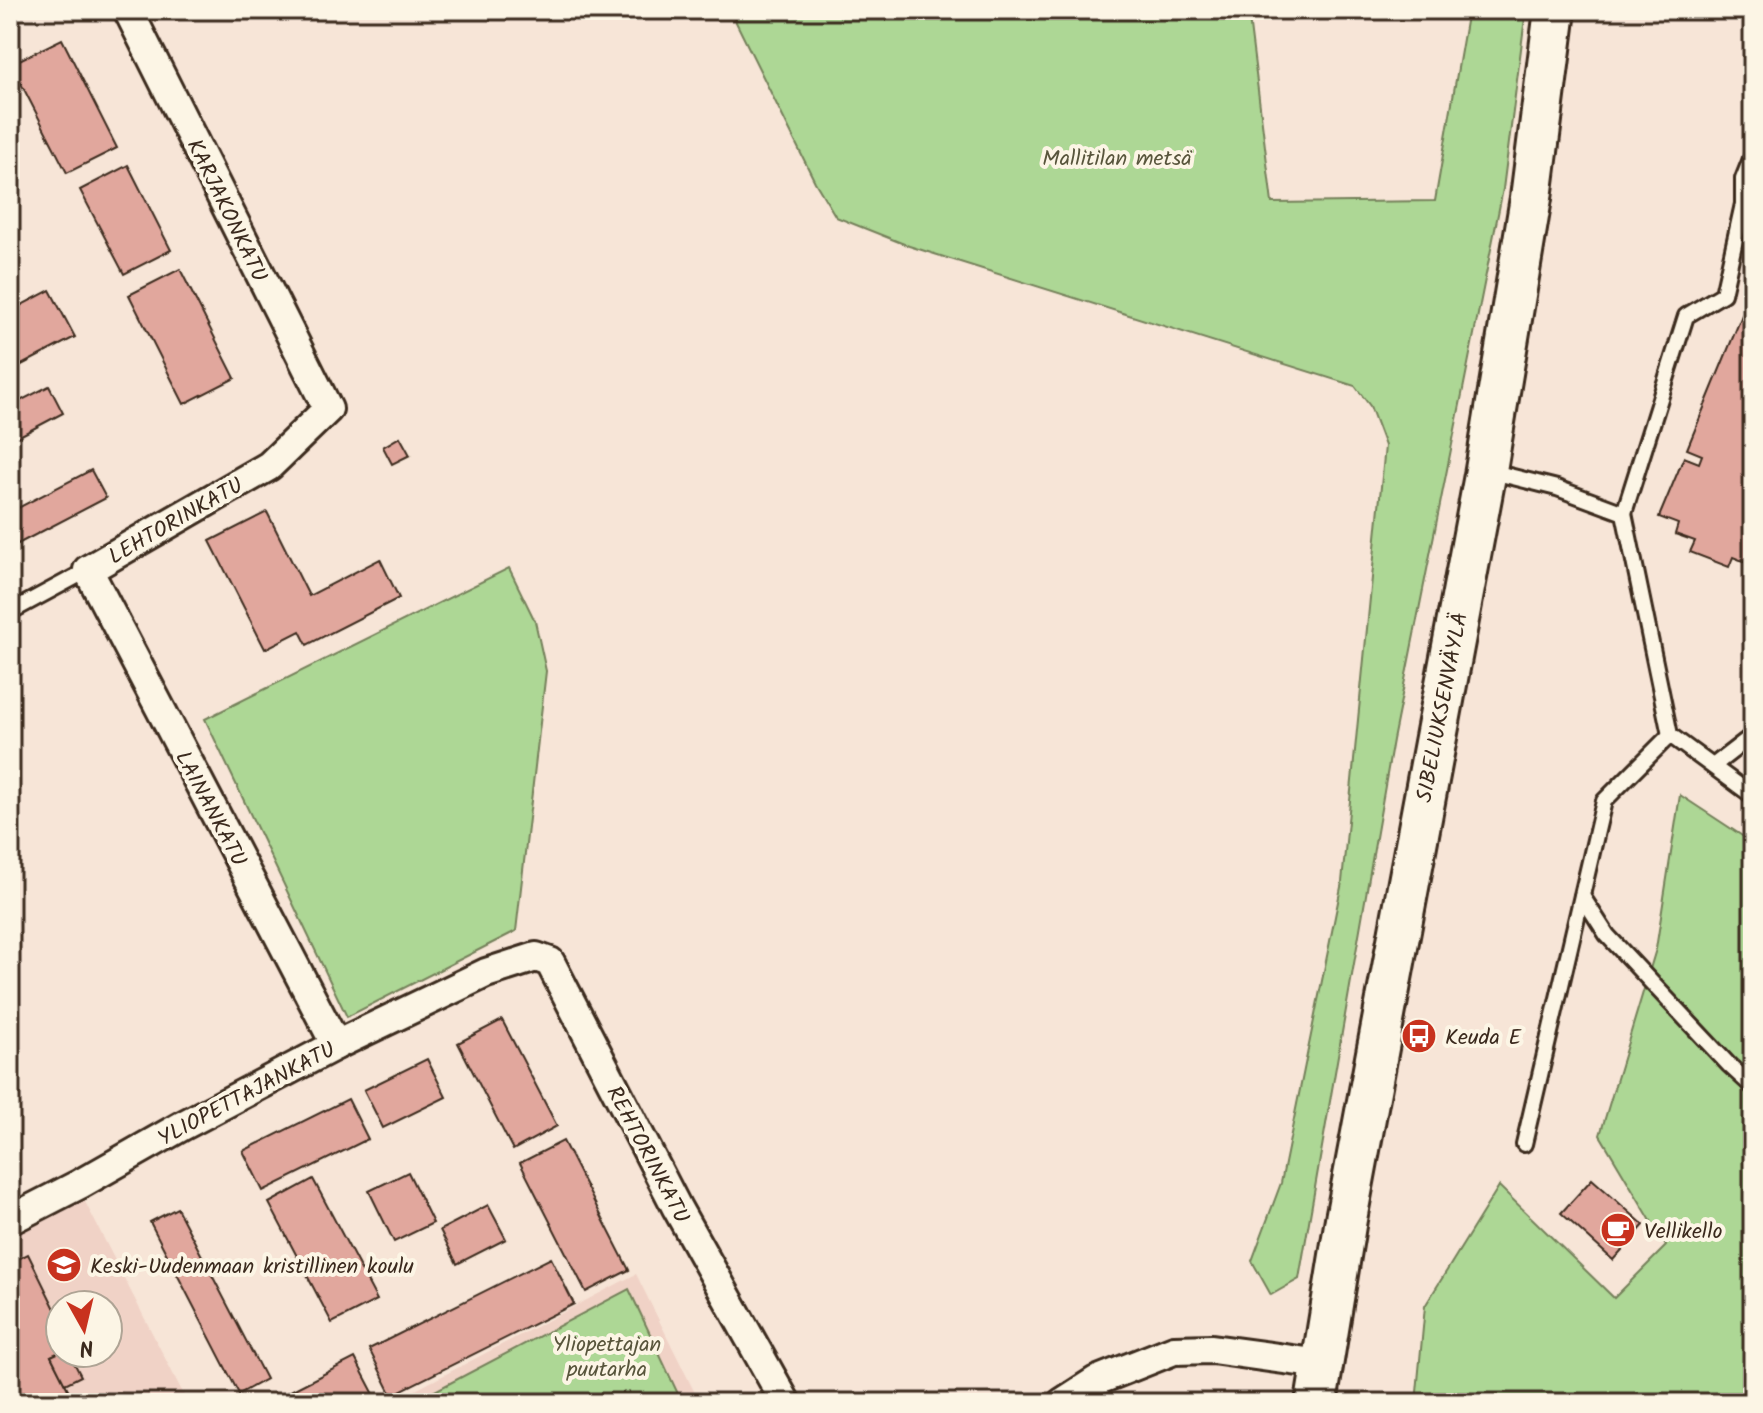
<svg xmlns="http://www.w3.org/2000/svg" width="1763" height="1413" viewBox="0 0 1763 1413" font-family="Kalam,sans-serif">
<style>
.built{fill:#f0d2c6;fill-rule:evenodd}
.green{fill:#add795;stroke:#74805a;stroke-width:2}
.building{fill:#e1a79d;stroke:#3b2a1e;stroke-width:2}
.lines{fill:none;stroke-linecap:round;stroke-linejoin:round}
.lane-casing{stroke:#3b2a1e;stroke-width:20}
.street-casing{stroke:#3b2a1e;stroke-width:34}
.secondary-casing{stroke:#3b2a1e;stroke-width:46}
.lane{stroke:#fcf5e5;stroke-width:14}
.street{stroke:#fcf5e5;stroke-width:28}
.secondary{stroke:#fcf5e5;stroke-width:40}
.labels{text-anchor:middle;stroke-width:8;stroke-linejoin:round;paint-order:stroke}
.park-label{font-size:22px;fill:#58553c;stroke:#fcf5e5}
.street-label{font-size:22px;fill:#3b2a1e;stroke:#fcf5e5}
.poi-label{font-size:22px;fill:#3b2a1e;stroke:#fcf5e5;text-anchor:start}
</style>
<rect width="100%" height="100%" fill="#f7e5d7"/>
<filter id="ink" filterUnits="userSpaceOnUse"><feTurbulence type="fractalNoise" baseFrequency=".0125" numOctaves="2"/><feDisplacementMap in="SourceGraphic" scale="16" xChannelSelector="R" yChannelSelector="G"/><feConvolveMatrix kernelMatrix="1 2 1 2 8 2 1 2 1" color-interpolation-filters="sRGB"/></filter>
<g filter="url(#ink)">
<g class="built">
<path d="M79,1190l109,213h-178v-177zM60,1305h48v48h-48z"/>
<polygon points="636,1274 700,1403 391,1403"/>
</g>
<g class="green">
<polygon points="730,10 1248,10 1272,203 1435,201 1468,10 1526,10 1503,189 1393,740 1299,1279 1271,1295 1252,1261 1281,1183 1342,882 1385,446 1370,406 1355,386 909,246 836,217 815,182"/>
<polygon points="509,568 535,621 546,671 516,931 347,1017 205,719"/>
<polygon points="1680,795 1753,843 1753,1403 1416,1403 1425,1306 1499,1186 1614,1298 1666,1246 1600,1135 1656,949"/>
<polygon points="629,1289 679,1396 666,1403 412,1403"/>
</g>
<g class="building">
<polygon points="62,39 117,148 67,173 11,64"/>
<polygon points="128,165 171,250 124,274 80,190"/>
<polygon points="180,269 235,378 184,404 129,295"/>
<polygon points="50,290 75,337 10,371 10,311"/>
<polygon points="1742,315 1753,319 1753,565 1733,557 1729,567 1690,552 1695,541 1675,534 1678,524 1659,517 1684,457 1699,463 1702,455 1687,449"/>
<polygon points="49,386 63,413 10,441 10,406"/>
<polygon points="400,437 410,455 392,464 383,447"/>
<polygon points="91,470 106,498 10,548 10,512"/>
<polygon points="267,512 309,596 380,559 399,598 307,645 300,631 265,649 210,541"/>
<polygon points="502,1020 557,1126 513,1150 458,1043"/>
<polygon points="427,1059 446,1097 383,1128 364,1090"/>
<polygon points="348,1099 368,1139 263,1191 243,1151"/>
<polygon points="563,1141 629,1270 586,1292 520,1163"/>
<polygon points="408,1172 433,1223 394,1242 369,1191"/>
<polygon points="313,1179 377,1300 332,1323 269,1203"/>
<polygon points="1592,1179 1644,1225 1613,1260 1561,1213"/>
<polygon points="488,1205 506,1239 457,1264 440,1230"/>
<polygon points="177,1208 266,1379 239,1394 150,1222"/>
<polygon points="28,1254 60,1319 60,1352 51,1356 75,1403 10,1403 10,1263"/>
<polygon points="551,1258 574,1304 392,1395 369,1349"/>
<polygon points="60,1352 69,1353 81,1376 65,1384 51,1356"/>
<polygon points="355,1358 378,1402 267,1403"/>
</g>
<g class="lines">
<defs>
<g id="lane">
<polyline points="1489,471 1557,488 1624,513 1670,735 1753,796"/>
<polyline points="1624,513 1686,316 1723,294 1743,204 1743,179 1753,154"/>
<polyline points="10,612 88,570"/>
<polyline points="1713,766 1753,735"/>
<polyline points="1582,896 1607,935 1729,1065 1753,1087"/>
<polyline points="1524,1144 1604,801 1670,735"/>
</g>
<g id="street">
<polyline points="128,10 328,409 269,466 88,570 336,1045"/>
<polyline points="10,1220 80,1184 182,1126 336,1045 486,973 536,957 550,962 677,1208 786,1403"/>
<polyline points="1062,1403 1096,1381 1174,1350 1212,1349 1321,1364"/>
</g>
<polyline id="secondary" points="1316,1403 1346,1219 1486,470 1531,198 1555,10"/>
</defs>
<use href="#lane" class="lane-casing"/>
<use href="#street" class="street-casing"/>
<use href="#secondary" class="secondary-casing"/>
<use href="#lane" class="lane"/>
<use href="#street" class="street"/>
<use href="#secondary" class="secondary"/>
</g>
</g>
<defs>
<symbol id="bus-disc" viewBox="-11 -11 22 22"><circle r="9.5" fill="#c8321e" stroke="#fcf5e5"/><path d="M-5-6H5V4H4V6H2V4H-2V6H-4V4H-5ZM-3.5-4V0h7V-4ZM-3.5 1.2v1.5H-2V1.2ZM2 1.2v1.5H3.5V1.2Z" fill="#fff"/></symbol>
<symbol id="cafe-disc" viewBox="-11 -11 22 22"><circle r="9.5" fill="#c8321e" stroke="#fcf5e5"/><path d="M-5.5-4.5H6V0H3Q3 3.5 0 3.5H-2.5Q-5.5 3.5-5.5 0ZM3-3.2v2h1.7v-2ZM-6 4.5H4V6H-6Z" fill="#fff"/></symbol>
<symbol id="school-disc" viewBox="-11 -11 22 22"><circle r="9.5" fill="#c8321e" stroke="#fcf5e5"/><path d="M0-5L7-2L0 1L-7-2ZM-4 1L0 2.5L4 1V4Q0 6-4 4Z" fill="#fff"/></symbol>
</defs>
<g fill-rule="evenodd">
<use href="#bus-disc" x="1399" y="1016" width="40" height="40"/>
<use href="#cafe-disc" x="1598" y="1210" width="40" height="40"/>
<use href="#school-disc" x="44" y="1245" width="40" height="40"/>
</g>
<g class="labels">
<g class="park-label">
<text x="1117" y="165">Mallitilan metsä</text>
<text x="607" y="1351">Yliopettajan<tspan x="607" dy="25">puutarha</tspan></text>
</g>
<g class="street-label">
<text transform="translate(228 210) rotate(64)" y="8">KARJAKONKATU</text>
<text transform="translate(175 520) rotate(-30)" y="8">LEHTORINKATU</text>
<text transform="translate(1441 707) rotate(-79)" y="8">SIBELIUKSENVÄYLÄ</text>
<text transform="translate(212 808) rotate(62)" y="8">LAINANKATU</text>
<text transform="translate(246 1093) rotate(-28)" y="8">YLIOPETTAJANKATU</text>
<text transform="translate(649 1154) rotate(62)" y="8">REHTORINKATU</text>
</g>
<g class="poi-label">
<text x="1445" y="1044">Keuda E</text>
<text x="1644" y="1238">Vellikello</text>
<text x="90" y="1273">Keski-Uudenmaan kristillinen koulu</text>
</g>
</g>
<rect width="1763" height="1413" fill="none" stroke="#fcf5e5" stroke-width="40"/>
<rect x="20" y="20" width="1723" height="1373" fill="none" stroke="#3b2a1e" stroke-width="3" filter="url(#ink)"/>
<g transform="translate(84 1329) rotate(172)"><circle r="38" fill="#fcf5e5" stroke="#afa495" stroke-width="2"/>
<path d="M0-6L14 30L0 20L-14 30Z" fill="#c8321e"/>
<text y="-12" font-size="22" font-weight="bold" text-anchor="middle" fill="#3b2a1e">N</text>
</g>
</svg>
